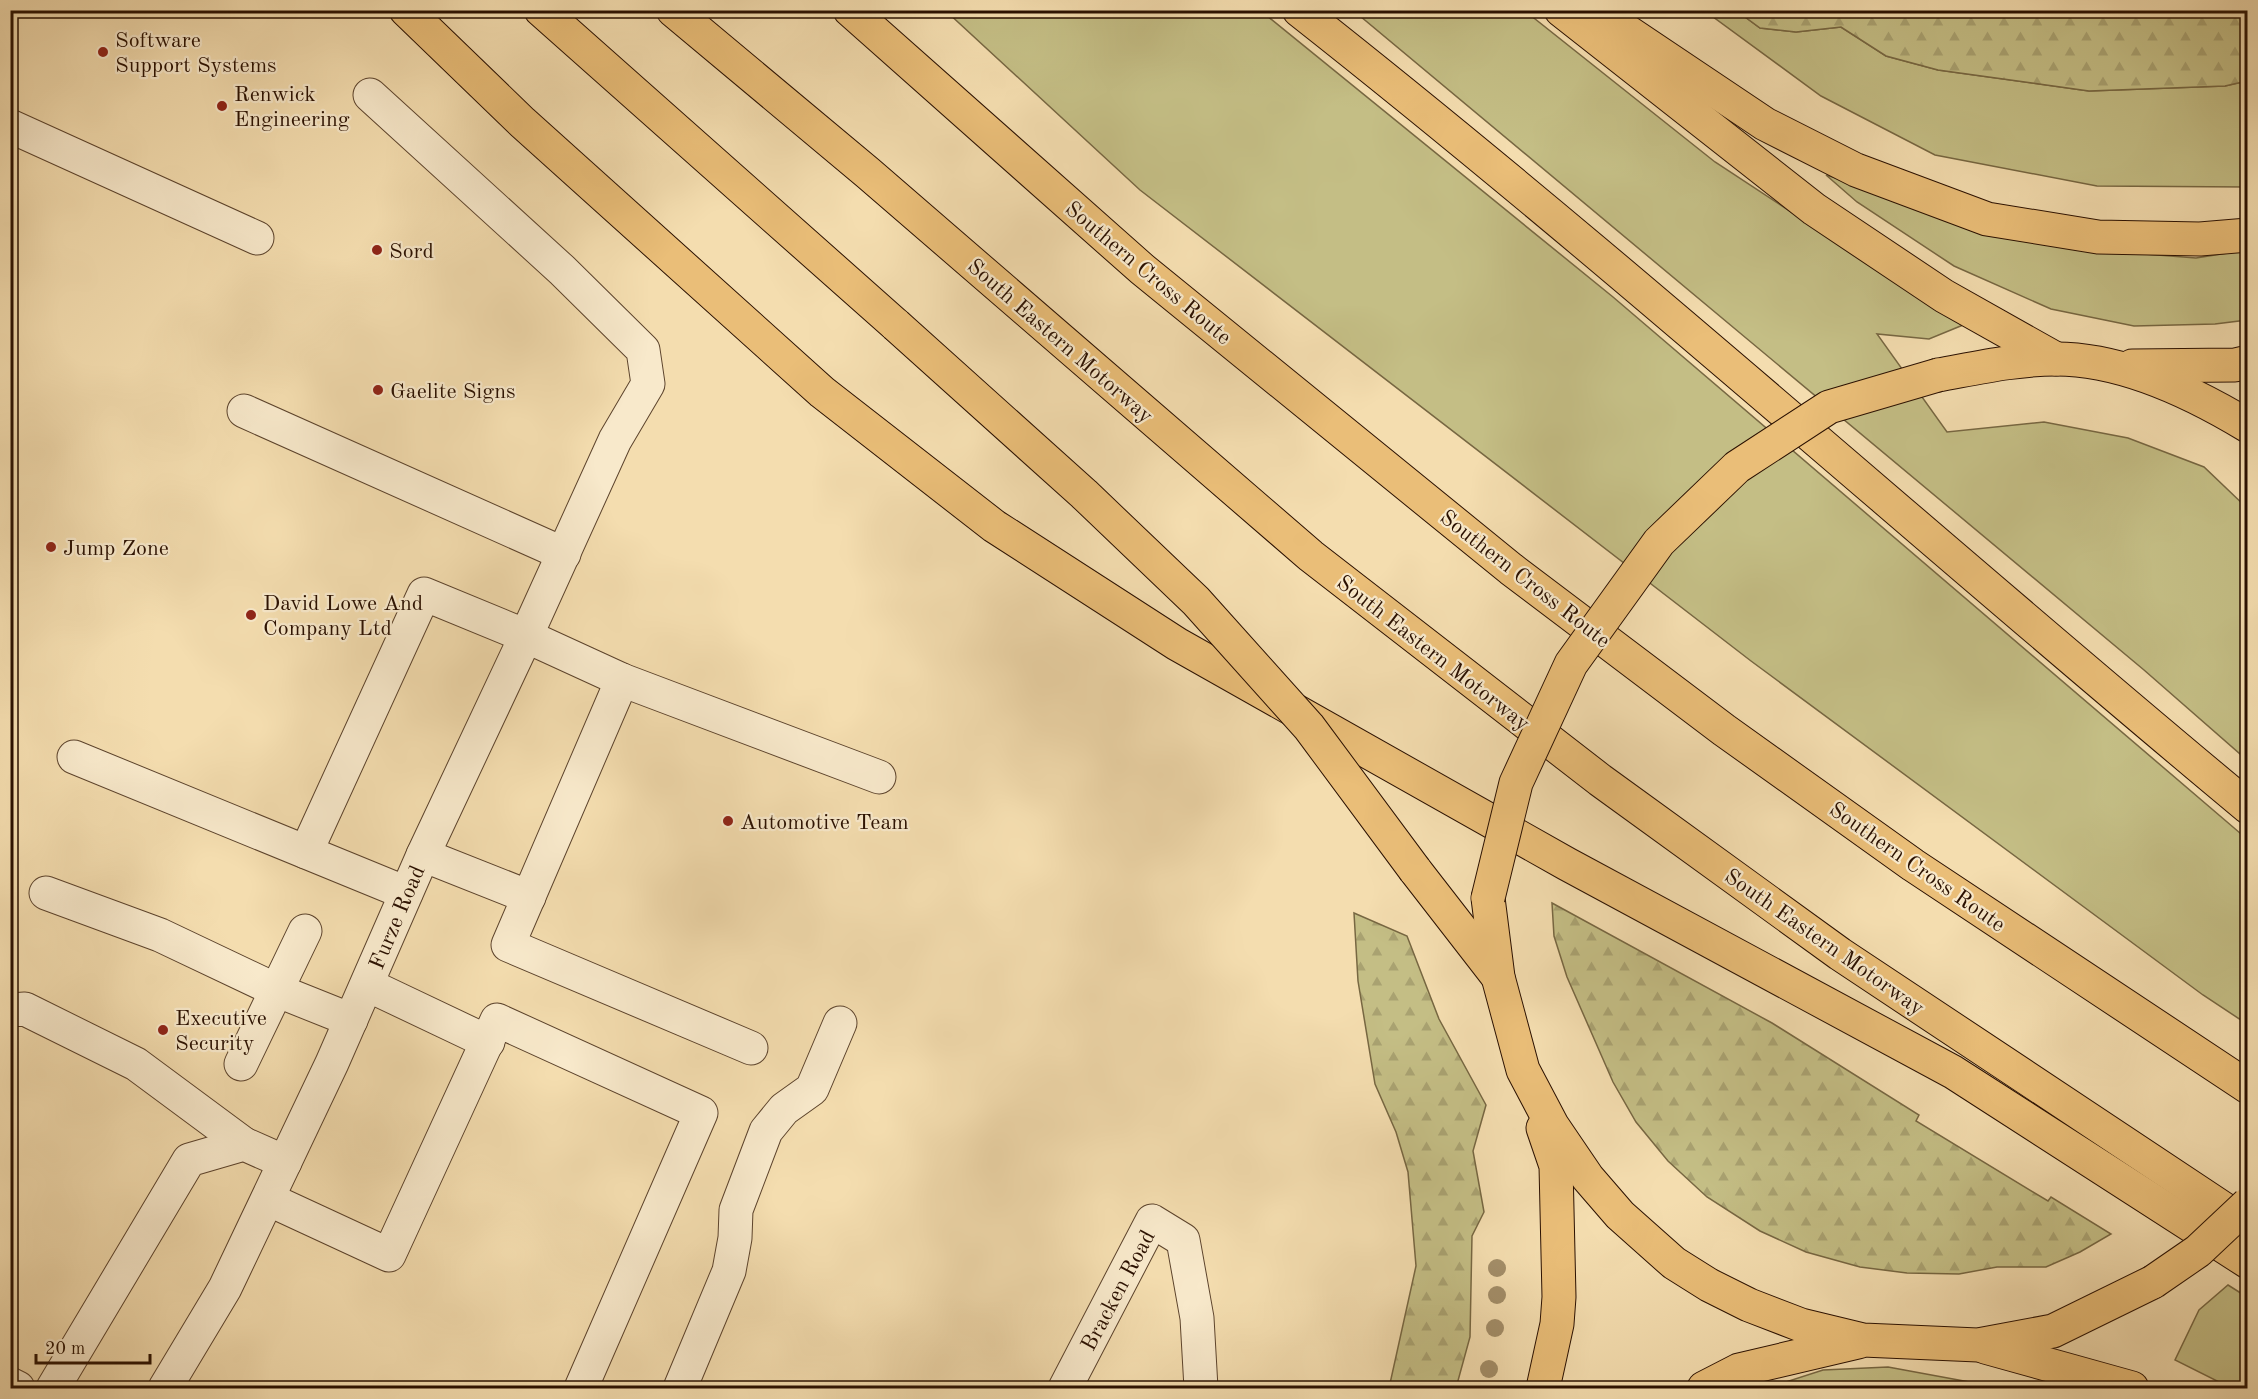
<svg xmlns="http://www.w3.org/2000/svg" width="2258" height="1399" viewBox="0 0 2258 1399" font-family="'Old Standard TT',serif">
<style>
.green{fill:#c4be85;stroke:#776742;stroke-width:1.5}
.forest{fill:url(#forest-firs);stroke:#776742;stroke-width:1.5}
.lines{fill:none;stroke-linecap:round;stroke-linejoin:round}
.minor-casing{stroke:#5c432c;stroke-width:35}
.major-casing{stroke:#2a1000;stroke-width:35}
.highway-casing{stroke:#2a1000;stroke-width:35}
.minor{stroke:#f8e9cb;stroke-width:33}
.major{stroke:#eabe78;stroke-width:33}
.highway{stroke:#eabe78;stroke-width:33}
.major-bridge-casing{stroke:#2a1000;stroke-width:35;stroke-linecap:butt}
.highway-bridge-casing{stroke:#2a1000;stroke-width:35;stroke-linecap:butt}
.major-bridge{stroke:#eabe78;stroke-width:33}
.highway-bridge{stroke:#eabe78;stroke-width:33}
.tree{fill:#a38e69}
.poi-dot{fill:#8f2418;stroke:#f8e9cb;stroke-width:2}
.labels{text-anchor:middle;stroke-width:4.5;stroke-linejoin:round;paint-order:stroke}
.poi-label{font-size:22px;fill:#2a1000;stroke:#f8e9cb;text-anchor:start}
.street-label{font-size:22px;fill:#2a1000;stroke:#f8e9cb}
</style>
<defs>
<pattern id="forest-firs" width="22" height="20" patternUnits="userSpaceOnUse" patternTransform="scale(1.5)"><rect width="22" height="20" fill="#c4be85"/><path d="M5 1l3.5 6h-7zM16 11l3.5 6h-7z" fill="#a9a271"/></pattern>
</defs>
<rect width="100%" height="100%" fill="#f4ddaf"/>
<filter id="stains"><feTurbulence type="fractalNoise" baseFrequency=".00333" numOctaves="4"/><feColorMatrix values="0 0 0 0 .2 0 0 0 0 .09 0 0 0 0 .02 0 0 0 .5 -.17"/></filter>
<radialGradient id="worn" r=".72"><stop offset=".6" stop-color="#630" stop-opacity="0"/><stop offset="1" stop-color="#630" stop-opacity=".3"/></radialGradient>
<g class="green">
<polygon points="946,11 1261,11 1613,297 2247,839 2247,1024 2203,995 1751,661 1140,190"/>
<polygon points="1354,11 1525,11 1715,162 1963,325 1929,339 1877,334 1947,432 2044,422 2128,438 2204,467 2247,508 2247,760 2144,670"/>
<polygon points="1705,11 1737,11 1760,28 1796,32 1841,27 1886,56 1938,70 2089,91 2225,86 2247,81 2247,187 2097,186 1935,155 1821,96"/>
<polygon points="1826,175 2067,248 2196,258 2247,250 2247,320 2215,324 2134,326 2051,309 1954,266 1857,202"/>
<polygon points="2228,1285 2247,1297 2247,1388 2231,1388 2175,1360 2199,1310"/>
<polygon points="1888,1367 2002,1388 1767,1388 1823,1370"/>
</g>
<g class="forest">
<polygon points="1737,11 2247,11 2247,81 2225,86 2089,91 1938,70 1886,56 1841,27 1796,32 1760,28"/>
<polygon points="1552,903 1772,1023 1919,1115 1916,1121 2048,1201 2051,1197 2111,1234 2080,1252 2046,1267 1997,1267 1959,1274 1907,1273 1860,1267 1806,1252 1760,1231 1707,1197 1668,1161 1636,1122 1613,1082 1567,977 1554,936"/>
<polygon points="1354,913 1407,936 1439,1019 1486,1105 1473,1151 1484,1212 1472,1236 1470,1337 1456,1388 1389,1388 1416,1266 1408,1172 1396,1132 1375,1084 1358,981"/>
</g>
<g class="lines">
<defs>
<g id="minor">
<polyline points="10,126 257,238"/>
<polyline points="244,411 564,554"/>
<polyline points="622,680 508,945 751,1048"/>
<polyline points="74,757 406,893"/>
<polyline points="306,852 424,594 526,636 622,680 879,777"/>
<polyline points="423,855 529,897"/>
<polyline points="46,893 160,935 276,990 351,1020"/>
<polyline points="368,985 488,1042"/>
<polyline points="10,1010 25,1009 136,1064 244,1144"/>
<polyline points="241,1064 305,931"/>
<polyline points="268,1199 389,1255 497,1020 701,1113 581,1388"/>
<polyline points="10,1384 18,1388"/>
<polyline points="53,1388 189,1160 244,1144 285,1162"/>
<polyline points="165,1388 225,1288 332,1063 423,855 526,636 615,440 648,384 643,350 562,270 370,95"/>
<polyline points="680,1388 729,1271 735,1238 736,1210 766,1131 784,1109 812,1089 840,1023"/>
<polyline points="1065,1388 1152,1221 1183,1240 1197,1318 1201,1388"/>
</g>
<g id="major">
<polyline points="2132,366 2235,365 2248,362"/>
<path d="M1938,375c39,-7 78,-16 118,-16 66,0 136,33 192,67"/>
<polyline points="1488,898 1498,977 1523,1070 1552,1125 1588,1178 1620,1215 1674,1263 1709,1285 1749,1305 1801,1325 1863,1340 1978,1345 2053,1331 2153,1282"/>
<polyline points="1985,1347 2132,1388"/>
<polyline points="1543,1388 1557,1324 1559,1297 1556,1166 1543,1128"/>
<polyline points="1704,1388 1739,1370 1858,1342"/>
</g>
<g id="highway">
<polyline points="406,10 522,122 822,392 994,526 1177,644 1567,864 1953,1072 2248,1262"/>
<polyline points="541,10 896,325"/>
<polyline points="673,10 868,173 1311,556 1600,780 1840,954 2248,1225"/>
<polyline points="850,10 1142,269 1511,569 1724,730 1913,865 2248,1087"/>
<path d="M1299,10c325,256 631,533 949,797"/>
<polyline points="1561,10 1814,209 1944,296 2056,359"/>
<polyline points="1595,10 1765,124 1856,170 1987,219 2098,237 2200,239 2248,235"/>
<polyline points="1415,870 1498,977"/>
</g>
</defs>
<use href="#minor" class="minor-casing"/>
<use href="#major" class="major-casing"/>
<use href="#highway" class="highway-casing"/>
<use href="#minor" class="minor"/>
<use href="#major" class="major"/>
<use href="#highway" class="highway"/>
<defs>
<g id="major-bridge">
<polyline points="1488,898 1516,783 1571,664 1659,542 1737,467 1829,407 1938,375"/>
<polyline points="2153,1282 2198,1251 2248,1204"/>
</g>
<polyline id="highway-bridge" points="896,325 1084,494 1196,601 1309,727 1415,870"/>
</defs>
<use href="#major-bridge" class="major-bridge-casing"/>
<use href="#highway-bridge" class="highway-bridge-casing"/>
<use href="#major-bridge" class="major-bridge"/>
<use href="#highway-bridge" class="highway-bridge"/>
</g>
<g class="tree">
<circle cx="1497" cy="1268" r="9"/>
<circle cx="1497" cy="1295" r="9"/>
<circle cx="1495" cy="1328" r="9"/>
<circle cx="1489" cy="1369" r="9"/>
</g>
<g class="poi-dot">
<circle cx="103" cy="52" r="6"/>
<circle cx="222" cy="106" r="6"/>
<circle cx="377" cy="250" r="6"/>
<circle cx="378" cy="390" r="6"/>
<circle cx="51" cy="547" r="6"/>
<circle cx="251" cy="615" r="6"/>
<circle cx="728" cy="821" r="6"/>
<circle cx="163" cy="1030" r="6"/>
</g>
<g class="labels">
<g class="poi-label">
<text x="115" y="47">Software<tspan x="115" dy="25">Support Systems</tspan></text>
<text x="234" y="101">Renwick<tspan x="234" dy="25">Engineering</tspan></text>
<text x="389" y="258">Sord</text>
<text x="390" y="398">Gaelite Signs</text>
<text x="63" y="555">Jump Zone</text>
<text x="263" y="610">David Lowe And<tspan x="263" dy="25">Company Ltd</tspan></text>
<text x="740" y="829">Automotive Team</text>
<text x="175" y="1025">Executive<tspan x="175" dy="25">Security</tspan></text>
</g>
<g class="street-label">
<text transform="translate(1149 272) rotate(40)" y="8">Southern Cross Route</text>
<text transform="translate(1061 340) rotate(41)" y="8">South Eastern Motorway</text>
<text transform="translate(1526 578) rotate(38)" y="8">Southern Cross Route</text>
<text transform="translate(1434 652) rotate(38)" y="8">South Eastern Motorway</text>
<text transform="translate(1918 866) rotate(35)" y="8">Southern Cross Route</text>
<text transform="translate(396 917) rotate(-67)" y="8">Furze Road</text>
<text transform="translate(1825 941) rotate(35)" y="8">South Eastern Motorway</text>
<text transform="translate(1117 1290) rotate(-62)" y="8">Bracken Road</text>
</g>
</g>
<rect width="2258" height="1399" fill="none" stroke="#f4ddaf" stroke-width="36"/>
<rect x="12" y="12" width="2234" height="1375" fill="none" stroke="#2a1000" stroke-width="3"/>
<rect x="18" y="18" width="2222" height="1363" fill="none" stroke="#2a1000" stroke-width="1.5"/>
<path d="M36 1354v9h114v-9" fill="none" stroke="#2a1000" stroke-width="3"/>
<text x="45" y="1354" font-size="18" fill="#2a1000" stroke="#f8e9cb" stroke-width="4.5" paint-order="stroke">20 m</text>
<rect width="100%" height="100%" filter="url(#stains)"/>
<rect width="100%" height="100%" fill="url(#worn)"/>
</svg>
